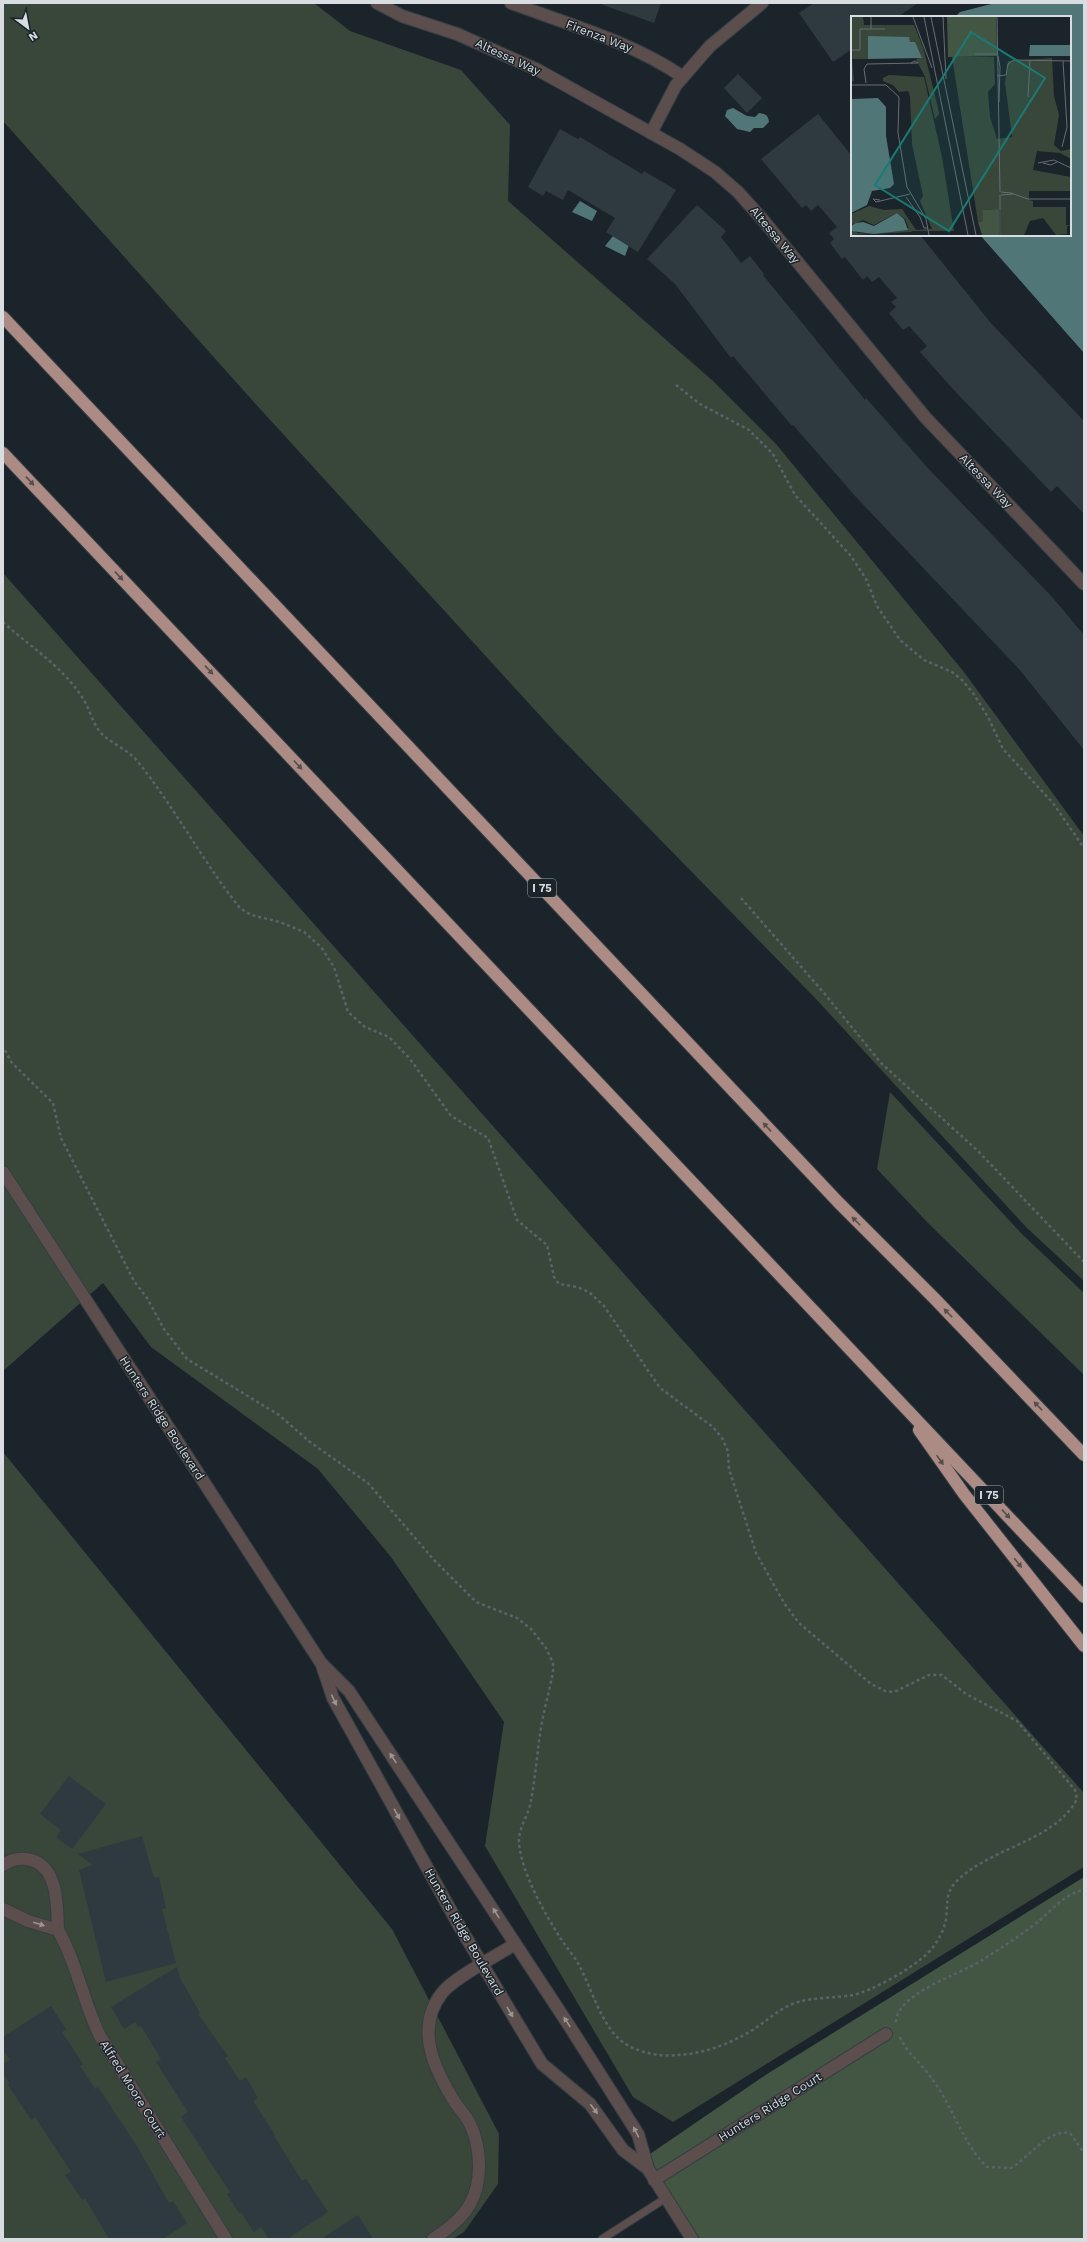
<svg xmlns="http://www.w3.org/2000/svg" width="1087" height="2242" viewBox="0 0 1087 2242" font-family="'Work Sans',sans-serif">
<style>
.green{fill:#39463a}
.forest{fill:#425643}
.water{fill:#517678}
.building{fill:#2f3940}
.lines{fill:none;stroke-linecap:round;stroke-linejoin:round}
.service-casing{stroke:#353e44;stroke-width:9}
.minor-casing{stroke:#353e44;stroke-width:14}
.motorway-casing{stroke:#353e44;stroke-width:14}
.path{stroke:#5b6369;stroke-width:2.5;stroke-dasharray:3 3;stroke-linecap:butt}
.service{stroke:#5c4e4c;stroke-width:7}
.minor{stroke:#5c4e4c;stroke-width:12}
.motorway{stroke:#ab8b84;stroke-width:12}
.oneway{fill:#554d4e}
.oneway2{fill:#9a9696}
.labels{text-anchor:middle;stroke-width:3;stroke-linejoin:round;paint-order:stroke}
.shield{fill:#1b242a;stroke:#9fa6aa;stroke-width:1}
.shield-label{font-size:11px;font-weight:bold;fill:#d7dde1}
.street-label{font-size:12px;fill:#d7dde1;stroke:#1b242a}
.inset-road{fill:none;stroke:#666e73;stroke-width:1}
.view{fill:#197b74;fill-opacity:0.15;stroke:#197b74;stroke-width:2}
.inset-edge{fill:none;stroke:#d7dde1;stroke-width:2}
</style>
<rect width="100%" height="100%" fill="#1b242a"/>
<g class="green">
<polygon points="3,3 314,3 350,31 461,70 510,125 508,201 713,381 776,444 964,672 1084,836 1084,1281 1026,1227 815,998 555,732 252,400 3,121"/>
<polygon points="3,573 1084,1793 1084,1867 673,2122 633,2097 485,1846 504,1722 391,1557 318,1469 151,1347 103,1283 3,1371"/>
<polygon points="890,1092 1021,1233 1084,1293 1084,1375 929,1224 877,1169"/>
<polygon points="3,1452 392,1929 499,2134 498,2184 464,2232 453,2239 3,2239"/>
</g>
<polygon class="forest" points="1084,1877 1084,2239 700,2239 678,2208 647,2156 767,2074"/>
<g class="water">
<polygon points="995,3 1084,3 1084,353 980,235 1070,235 1070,17 955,17 960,12"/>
<path d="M733,108l14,8 8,1 4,-4c7,1 9,2 10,9l-6,6h-9l-4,4 -13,-3 -12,-13 2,-6z"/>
<polygon points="580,201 597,211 592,221 572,212"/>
<polygon points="613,236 629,245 625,256 605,246"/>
</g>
<g class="building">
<polygon points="603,3 661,3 654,23 603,5"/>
<polygon points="814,3 918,3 898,17 852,17 852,49 833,62 799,13"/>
<polygon points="738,74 762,98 747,113 724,88"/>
<polygon points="818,114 852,156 852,235 920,235 990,322 1084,421 1084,514 1057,486 1051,492 952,388 920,352 927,346 909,326 903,330 889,313 896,307 891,302 897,298 879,277 872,282 867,276 863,280 845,257 842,259 830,243 834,239 829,233 837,227 818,205 811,211 806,205 802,208 761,159"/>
<polygon points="560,129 578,139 580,137 642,174 644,171 676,190 638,252 606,232 615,218 568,190 563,200 546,191 543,196 528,187"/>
<polygon points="697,205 726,231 721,237 741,263 750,256 764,274 763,275 865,400 866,398 925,465 1053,598 1084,635 1084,750 1019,669 856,497 793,425 792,426 733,356 731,358 675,284 647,259"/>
<polygon points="69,1776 106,1804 72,1849 56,1837 61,1830 40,1814"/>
<polygon points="142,1836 154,1878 159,1877 166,1908 162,1909 176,1963 106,1982 79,1870 93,1865 78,1854"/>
<polygon points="177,1967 180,1978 200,2013 198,2014 228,2056 225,2058 240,2081 246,2077 258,2098 253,2101 275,2135 274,2136 302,2181 306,2179 328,2212 287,2239 269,2239 261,2227 254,2232 241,2212 239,2213 227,2194 230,2192 181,2117 188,2112 156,2062 161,2059 141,2026 138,2027 135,2022 124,2029 111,2007"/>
<polygon points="51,2006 66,2029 62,2032 83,2064 80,2066 95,2089 98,2087 137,2146 169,2203 173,2201 187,2223 163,2239 109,2239 85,2198 82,2200 65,2175 71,2172 35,2117 31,2120 8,2085 9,2083 3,2073 3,2064 10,2060 3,2050 3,2037"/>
<polygon points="358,2215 373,2239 321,2239"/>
</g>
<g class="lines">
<defs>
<polyline id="service" points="602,2239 666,2198"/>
<g id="minor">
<polyline points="377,3 402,16 457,34 538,70 680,149 715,172 738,192 763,220 925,417 1084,584"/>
<path d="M511,3c59,22 121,39 172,74"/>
<polyline points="651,133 676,85 710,46 762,3"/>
<polyline points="3,1172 321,1663 349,1691 570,2027 638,2134 648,2169 692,2239"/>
<polyline points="322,1665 333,1698 461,1929 542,2064 590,2104 623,2150 648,2169"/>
<path d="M3,1865c7,-5 15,-7 23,-6 33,4 31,47 32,71l-30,-9 -25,-12"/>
<path d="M58,1930c19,33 25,72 42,106l126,203"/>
<polyline points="654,2180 886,2034"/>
<path d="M433,2239c14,-9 29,-20 37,-35 13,-22 11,-57 0,-80 -3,-7 -9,-13 -14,-20 -21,-33 -42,-75 -14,-111 11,-15 56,-38 73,-49"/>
</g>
<g id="motorway">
<polyline points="3,317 839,1203 934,1298 1084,1455"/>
<polyline points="3,453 1084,1597"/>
<polyline points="919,1430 964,1494 1084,1646"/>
</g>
</defs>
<use href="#service" class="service-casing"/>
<use href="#minor" class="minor-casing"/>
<use href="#motorway" class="motorway-casing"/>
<g class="path">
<polyline points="676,385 700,404 749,430 773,454 795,495 851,556 866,579 877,606 900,640 924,660 952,672 962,680 973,693 988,717 1003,749 1053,803 1084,848"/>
<path d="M3,622c26,24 59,44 79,75 7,10 10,25 18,35 11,12 28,17 38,30 37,46 65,100 102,146l11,7 29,7 24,10 17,15 13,20 14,45 17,15 24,10 21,22 41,57 37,22 29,82 30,25 7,32 5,7 18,3 12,5 15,14 56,82 53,39 9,11 6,13 1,18 27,84 28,50 15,20 72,61 14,7 9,1 35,-17h13l24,19 51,27 58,69 2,9c-22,43 -90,49 -122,84 -10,11 -7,23 -9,36 -3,16 -13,31 -25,40 -16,13 -49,32 -68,36 -19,3 -40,2 -58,8 -17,6 -29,19 -44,28 -22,13 -48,23 -73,24 -21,2 -44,-3 -59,-16 -19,-18 -27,-49 -39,-72 -5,-10 -13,-19 -19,-28 -16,-25 -40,-67 -42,-97 -1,-13 10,-28 12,-41 4,-22 6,-45 9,-67 3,-21 9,-41 13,-62v-9l-7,-15 -15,-19 -14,-11 -41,-16 -42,-42 -66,-77 -58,-41 -31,-27 -92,-56 -23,-30 -17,-31 -13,-17 -73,-143 -8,-35 -41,-40 -9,-16"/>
<polyline points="741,898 824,993 881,1063 978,1151 1084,1262"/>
<path d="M896,2022c1,-28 61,-47 83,-60 19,-12 38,-24 56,-38 15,-11 29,-31 49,-34"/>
<path d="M900,2037c6,15 21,26 30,39 22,28 32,67 57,91l24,1c18,-10 36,-39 59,-35l14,20"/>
</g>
<use href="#service" class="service"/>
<use href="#minor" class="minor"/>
<use href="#motorway" class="motorway"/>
</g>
<defs><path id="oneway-solid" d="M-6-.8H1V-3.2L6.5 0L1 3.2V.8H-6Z"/></defs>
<g class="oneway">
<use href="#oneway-solid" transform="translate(30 481) rotate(47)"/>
<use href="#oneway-solid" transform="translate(119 576) rotate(47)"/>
<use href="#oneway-solid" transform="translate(209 670) rotate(47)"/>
<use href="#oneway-solid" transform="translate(298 765) rotate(47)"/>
<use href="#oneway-solid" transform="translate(767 1127) rotate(-133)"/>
<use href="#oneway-solid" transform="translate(856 1221) rotate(-135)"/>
<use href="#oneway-solid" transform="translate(948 1313) rotate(-134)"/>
<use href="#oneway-solid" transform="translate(1038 1406) rotate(-134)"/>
<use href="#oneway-solid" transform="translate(940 1460) rotate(55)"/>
<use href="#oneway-solid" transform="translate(1006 1514) rotate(47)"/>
<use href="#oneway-solid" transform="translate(1018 1563) rotate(52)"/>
</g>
<g class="oneway2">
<use href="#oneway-solid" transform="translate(334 1700) rotate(65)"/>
<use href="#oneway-solid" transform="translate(393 1758) rotate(-124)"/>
<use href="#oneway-solid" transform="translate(397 1814) rotate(61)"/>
<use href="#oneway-solid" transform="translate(496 1913) rotate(-122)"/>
<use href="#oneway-solid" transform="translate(39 1924) rotate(17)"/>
<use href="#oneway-solid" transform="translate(510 2012) rotate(59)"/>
<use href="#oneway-solid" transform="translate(567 2022) rotate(-123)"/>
<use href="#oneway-solid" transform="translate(594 2109) rotate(53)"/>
<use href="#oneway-solid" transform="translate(636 2132) rotate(-117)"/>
</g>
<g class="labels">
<g class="shield">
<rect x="528" y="879" width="28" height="18" rx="3"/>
<rect x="975" y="1486" width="28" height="18" rx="3"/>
</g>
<g class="shield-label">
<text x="542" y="892">I 75</text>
<text x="989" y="1499">I 75</text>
</g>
<g class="street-label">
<text transform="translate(599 36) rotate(21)" y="4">Firenza Way</text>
<text transform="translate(508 57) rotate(25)" y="4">Altessa Way</text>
<text transform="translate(775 235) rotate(50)" y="4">Altessa Way</text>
<text transform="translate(986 481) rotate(46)" y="4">Altessa Way</text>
<text transform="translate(162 1418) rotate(57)" y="4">Hunters Ridge Boulevard</text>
<text transform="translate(464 1932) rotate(60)" y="4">Hunters Ridge Boulevard</text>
<text transform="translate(133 2089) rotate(58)" y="4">Alfred Moore Court</text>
<text transform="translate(770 2107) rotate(-32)" y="4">Hunters Ridge Court</text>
</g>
</g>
<g transform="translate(851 16)">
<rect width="220" height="220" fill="#1b242a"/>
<path d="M0,1h12l1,8h50l9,22 15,61 1,6 -4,5 -10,-42 -9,-18 5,-1 -11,-16 -42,-6v23h-16l2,22 -3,1zM101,41h42l1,27 -7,8 2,25 7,22 15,-2 -7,-54 3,-22 44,-3 2,38 5,19 -5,30 7,6 10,-2v10l-11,-6 -23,-2 -4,19 38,7v14h-42v9l4,1v6h33v18h5l-4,1v8l-11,1 -13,-17 -13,3 -6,14h-23v-26l-18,1v11l-5,1zM38,59l35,2 18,80 12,74h-44l-5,-12 -8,-6 -23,12 -11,-5 -12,5v-11l18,-8 15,4 18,-1 14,21 16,-1 -12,-28 3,-5 -11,-52 -2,-48 -2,-5 -9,1 -6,-7 -10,-4v-3zM58,212l3,4 -61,3 2,-5 5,3 16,1z" fill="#39463a"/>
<path d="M96,1h49l1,39 -49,1zM148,193v26h-17l-4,-13 5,-1v-11z" fill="#425643"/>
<path d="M17,20l41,1 1,5h5l7,16 -54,1zM179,29h41v11h-42zM27,82l8,9v29l8,48 -4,4 -18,3 -5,14 -16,8v-114zM46,197l7,6 4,11 -34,4 -23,-3v-5l5,-3 7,-1 11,4z" fill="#517678"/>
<path class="inset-road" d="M62,1l19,51M73,1l44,218M80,1l45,218M92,1l3,62M146,1l3,175M20,13h14M0,34h9v-21h11v-12M124,38h23M147,40l2,11 -1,35M146,60l9,-1 2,-11 6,-4 57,1M15,67l-2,-14 3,-5 51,-1 -3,-2 -4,2M0,69h35l13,12 -1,36 9,54 19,32 3,16M177,81l2,-37M211,131l5,-20 -4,-66M187,147l16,-3 17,8M192,147l8,2 6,-3M150,176l10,1 17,6h43M149,179v40M150,179l12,-1M55,181l14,20 4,11h4M29,184l-7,-1 3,3 34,-8"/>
<path class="view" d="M120,16l74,46 -96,153 -74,-46z"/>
<rect width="220" height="220" class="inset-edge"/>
</g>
<rect width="1087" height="2242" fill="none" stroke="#d7dde1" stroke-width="8"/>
<g transform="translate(28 28) rotate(148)" stroke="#1b242a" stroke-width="3" paint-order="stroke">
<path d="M0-3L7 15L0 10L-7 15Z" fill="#d7dde1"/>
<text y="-6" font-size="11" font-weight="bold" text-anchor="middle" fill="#d7dde1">N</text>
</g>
</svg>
